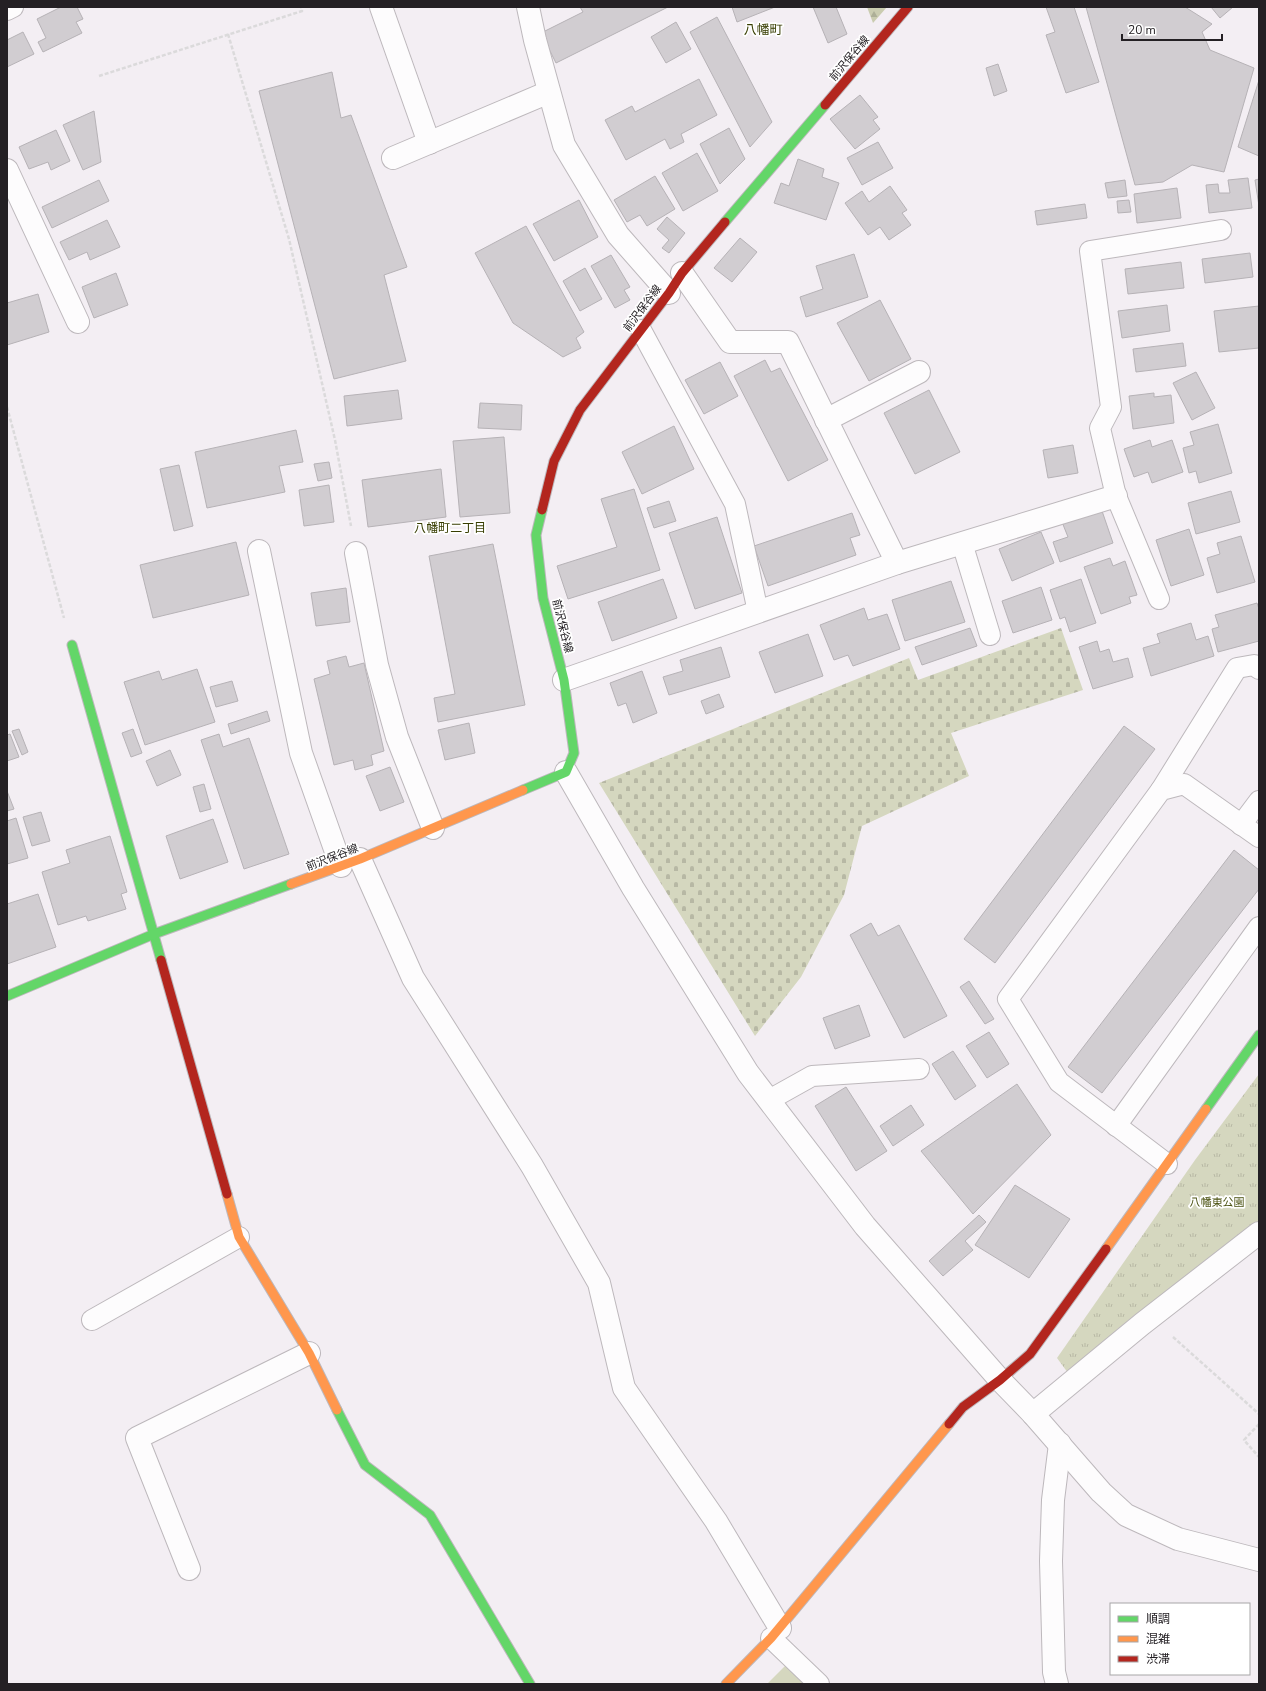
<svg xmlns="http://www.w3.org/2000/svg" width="1266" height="1691" viewBox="0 0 1266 1691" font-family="'Nunito Sans','Noto Sans JP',sans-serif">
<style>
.green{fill:#d5d7bf}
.forest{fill:url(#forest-firs)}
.cemetery{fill:url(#cemetery-stones)}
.park{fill:url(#park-tufts)}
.building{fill:#d1cdd1;stroke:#b6b2b6}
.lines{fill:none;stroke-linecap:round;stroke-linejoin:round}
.lane-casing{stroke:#bdb8bc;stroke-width:22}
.street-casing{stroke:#bdb8bc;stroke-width:24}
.fast-casing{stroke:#bdb8bc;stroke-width:11}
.slow-casing{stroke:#bdb8bc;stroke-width:11}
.jam-casing{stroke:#bdb8bc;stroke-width:11}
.path{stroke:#dbdadb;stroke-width:2.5;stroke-dasharray:4 2;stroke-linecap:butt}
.lane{stroke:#fdfcfd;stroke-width:20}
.street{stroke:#fdfcfd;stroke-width:22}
.fast{stroke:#63d668;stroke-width:9}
.slow{stroke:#ff974d;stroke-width:9}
.jam{stroke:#b3261e;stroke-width:9}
.labels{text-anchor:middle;stroke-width:3.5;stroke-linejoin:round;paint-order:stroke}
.street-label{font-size:11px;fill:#242024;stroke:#fff}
.park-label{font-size:11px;fill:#4c5313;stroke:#fff}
.neighbourhood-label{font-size:12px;fill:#373d00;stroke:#fff}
.quarter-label{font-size:13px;fill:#373d00;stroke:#fff}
</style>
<defs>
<pattern id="forest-firs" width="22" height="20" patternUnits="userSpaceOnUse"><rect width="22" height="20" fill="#caccb0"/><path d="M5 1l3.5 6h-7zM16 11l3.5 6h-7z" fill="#adaf97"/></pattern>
<pattern id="cemetery-stones" width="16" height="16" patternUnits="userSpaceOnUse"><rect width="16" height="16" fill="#d5d7bf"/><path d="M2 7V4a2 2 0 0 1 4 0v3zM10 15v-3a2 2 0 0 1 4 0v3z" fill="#b7b8a4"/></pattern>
<pattern id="park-tufts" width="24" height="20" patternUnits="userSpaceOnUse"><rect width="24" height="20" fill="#d5d7bf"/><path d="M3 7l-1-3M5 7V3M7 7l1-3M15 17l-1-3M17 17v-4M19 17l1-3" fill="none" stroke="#b7b8a4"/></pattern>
</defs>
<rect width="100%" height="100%" fill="#f3eef3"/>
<polygon class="green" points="793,1658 819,1684 767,1684"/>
<polygon class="forest" points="867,7 887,7 873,23"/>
<polygon class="cemetery" points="1061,628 1083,690 951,733 969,776 862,826 844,895 801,977 755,1036 599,783 909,658 918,680"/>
<polygon class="park" points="1259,1074 1259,1222 1068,1373 1057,1358 1195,1160"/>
<g class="building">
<polygon points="61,7 77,7 83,19 76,22 82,33 43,52 38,42 46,38 37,19"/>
<polygon points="580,7 668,7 556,63 541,33 583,12"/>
<polygon points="732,7 775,7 737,22"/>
<polygon points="813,7 836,7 847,34 828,43"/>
<polygon points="1046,7 1074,7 1099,82 1066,93 1046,35 1055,32"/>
<polygon points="1086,7 1185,7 1212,24 1202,32 1210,50 1254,68 1224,172 1192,165 1163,182 1135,185"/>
<polygon points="1211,7 1233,7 1220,18"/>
<polygon points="717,17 772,122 750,147 690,32"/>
<polygon points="676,22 691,49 666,63 651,37"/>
<polygon points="23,32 34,54 7,67 7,40"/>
<polygon points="998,64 1007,91 994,96 986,68"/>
<polygon points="332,72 341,118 351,115 407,267 384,275 406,361 334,379 259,91"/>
<polygon points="699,79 717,115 681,134 684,142 670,149 665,139 626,160 605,120 632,106 635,112"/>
<polygon points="1259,80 1259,156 1238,147"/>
<polygon points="860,95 878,117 873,120 880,129 855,149 830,119"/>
<polygon points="94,111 101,162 83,170 63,125"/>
<polygon points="729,128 745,159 720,184 700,144"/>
<polygon points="56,130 70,161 51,170 48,162 29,169 19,147"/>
<polygon points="878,142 893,168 862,185 847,158"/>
<polygon points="697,153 718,191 683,211 662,173"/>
<polygon points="798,159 824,169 822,177 839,183 826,220 774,203 781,183 789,186"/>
<polygon points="655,176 675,209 647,226 640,215 627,222 614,200"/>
<polygon points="1248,178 1252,208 1209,213 1206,185 1218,184 1219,193 1230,193 1228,180"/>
<polygon points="1259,179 1259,206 1255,180"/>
<polygon points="99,180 109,201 52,228 42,207"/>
<polygon points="1125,180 1127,196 1108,198 1105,183"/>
<polygon points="890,186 907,210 902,213 911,225 889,240 880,227 868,235 845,203 862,191 869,202"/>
<polygon points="1177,188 1181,218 1137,223 1134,194"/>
<polygon points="579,200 598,237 554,261 533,224"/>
<polygon points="1129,200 1131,212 1118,213 1117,201"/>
<polygon points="1085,204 1087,218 1037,225 1035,211"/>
<polygon points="667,217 685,233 669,253 662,248 669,240 657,229"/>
<polygon points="107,220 120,247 90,260 87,252 69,260 60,242"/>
<polygon points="526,226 584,332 576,338 581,348 563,357 513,323 475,253"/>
<polygon points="740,238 757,252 732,282 714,268"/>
<polygon points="1250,253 1253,277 1205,283 1202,259"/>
<polygon points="854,254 868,297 806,317 800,297 823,289 816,266"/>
<polygon points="611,255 630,287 624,290 630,300 615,308 591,266"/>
<polygon points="1181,262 1184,288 1128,294 1125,269"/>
<polygon points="585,268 602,299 580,311 563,281"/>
<polygon points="116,273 128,305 94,318 82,287"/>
<polygon points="38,294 49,332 7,345 7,303"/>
<polygon points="880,300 911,359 869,381 837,323"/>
<polygon points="1167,305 1170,331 1122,338 1118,311"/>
<polygon points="1259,306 1259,348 1219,352 1214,311"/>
<polygon points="1183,343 1186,366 1136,372 1133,349"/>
<polygon points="765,360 771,372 780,368 828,460 788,481 734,376"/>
<polygon points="720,362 738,396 704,414 685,380"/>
<polygon points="1196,372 1215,408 1192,420 1173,383"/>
<polygon points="398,390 402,419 347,426 344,396"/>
<polygon points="929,390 960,452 915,474 884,413"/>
<polygon points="1154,393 1154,397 1171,395 1174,423 1133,429 1129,396"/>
<polygon points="480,403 522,405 521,430 478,428"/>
<polygon points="1218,424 1232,473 1199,483 1196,471 1189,473 1183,448 1194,445 1190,432"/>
<polygon points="674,426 694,469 642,494 622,452"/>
<polygon points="296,430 303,462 279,466 285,492 207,508 195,452"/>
<polygon points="504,437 510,513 460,517 453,441"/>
<polygon points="1150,440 1152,447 1172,440 1183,472 1152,483 1148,472 1134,477 1124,449"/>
<polygon points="1073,445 1078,473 1048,478 1043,450"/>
<polygon points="329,462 332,478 318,481 314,464"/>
<polygon points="179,465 193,526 174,531 160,469"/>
<polygon points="441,469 446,517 368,527 362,480"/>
<polygon points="329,485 334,522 304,526 299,490"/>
<polygon points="634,489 660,570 568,599 557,566 617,547 601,499"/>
<polygon points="1231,491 1240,522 1196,534 1188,503"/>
<polygon points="669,501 676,521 654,528 647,508"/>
<polygon points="1101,508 1113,543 1060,562 1053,542 1068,537 1062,522"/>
<polygon points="852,513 860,535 850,538 856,555 768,586 754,546"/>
<polygon points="717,517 742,593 695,609 669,533"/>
<polygon points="1189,529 1204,575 1171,586 1156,540"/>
<polygon points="1041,532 1054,563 1012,581 999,549"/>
<polygon points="1241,536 1255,582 1217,593 1207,558 1220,554 1217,543"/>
<polygon points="236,542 249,595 153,618 140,565"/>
<polygon points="493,544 525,705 438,722 434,698 455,694 429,556"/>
<polygon points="1110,558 1113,566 1125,561 1137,595 1129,597 1131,603 1101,614 1084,567"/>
<polygon points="663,579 677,618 612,641 598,602"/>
<polygon points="1081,579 1096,623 1070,632 1065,617 1060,619 1050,590"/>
<polygon points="951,581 965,622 905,641 892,600"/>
<polygon points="1041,587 1052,620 1013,633 1002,601"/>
<polygon points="346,588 350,622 316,626 311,593"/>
<polygon points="1257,603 1259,609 1259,641 1218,652 1212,629 1219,627 1215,615"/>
<polygon points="864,608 868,620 887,614 900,649 853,666 848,655 834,660 820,625"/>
<polygon points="1191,623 1196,640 1208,636 1214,656 1151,676 1143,648 1160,643 1157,634"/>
<polygon points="970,628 977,646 922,665 915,647"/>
<polygon points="808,634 823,676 775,693 759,652"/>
<polygon points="1097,641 1100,652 1109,649 1113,662 1128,658 1133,677 1093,689 1079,647"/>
<polygon points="721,647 730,677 669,695 663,677 683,671 680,660"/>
<polygon points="346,656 349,667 364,663 384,751 371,755 373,765 355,770 353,760 334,765 314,679 330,674 327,661"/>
<polygon points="197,669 215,722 145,745 124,682 159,671 162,680"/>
<polygon points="642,671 657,713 633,723 626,703 618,706 610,683"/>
<polygon points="232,681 238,701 216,707 210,687"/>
<polygon points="719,694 724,707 706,714 701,701"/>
<polygon points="267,711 270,721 231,734 228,724"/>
<polygon points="469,723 475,753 445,760 438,730"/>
<polygon points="1124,726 1155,749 995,963 964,939"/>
<polygon points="19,729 28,752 22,755 12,731"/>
<polygon points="133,729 142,753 131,757 122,733"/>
<polygon points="10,734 19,757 7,761 7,735"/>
<polygon points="219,734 223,747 249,738 289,854 244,869 201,740"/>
<polygon points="170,750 181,775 157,786 146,761"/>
<polygon points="390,767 404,802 380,811 366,776"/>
<polygon points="204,784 211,809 200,812 193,787"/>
<polygon points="7,791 14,809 7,811"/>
<polygon points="41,812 50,841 32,846 23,817"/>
<polygon points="16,818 28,858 7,864 7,821"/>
<polygon points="213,819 228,862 180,879 166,836"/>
<polygon points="110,836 127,892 121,894 126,909 88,921 86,916 58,925 42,872 70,863 66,850"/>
<polygon points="1234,850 1259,870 1259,889 1102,1093 1068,1067"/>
<polygon points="38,894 56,947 7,964 7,904"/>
<polygon points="871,923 878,936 899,925 947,1016 904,1038 850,935"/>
<polygon points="969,981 994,1019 985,1024 960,987"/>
<polygon points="859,1005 870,1036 835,1049 823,1018"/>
<polygon points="989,1032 1009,1064 987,1078 966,1046"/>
<polygon points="953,1051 976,1086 955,1100 932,1064"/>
<polygon points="1017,1084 1051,1135 973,1214 921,1151"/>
<polygon points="846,1087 887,1151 856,1171 815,1106"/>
<polygon points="911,1105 924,1125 893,1146 880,1126"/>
<polygon points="1015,1185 1070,1219 1029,1278 975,1245"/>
<polygon points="979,1215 986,1222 965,1241 973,1250 943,1276 929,1261"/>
</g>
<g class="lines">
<defs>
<g id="lane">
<polyline points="7,10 13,7"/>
<polyline points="641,330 735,504 758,612"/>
<polyline points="962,543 990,635"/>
<polyline points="1159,599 1116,496 1100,428 1111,407 1090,251 1221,230"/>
<polyline points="1161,790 1237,668 1254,665 1259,669"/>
<polyline points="1241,825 1259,801"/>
<polyline points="769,1100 812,1076 919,1069"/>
<polyline points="1116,1126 1259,927"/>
<polyline points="1167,1164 1059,1082 1008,999 1161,790 1184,784 1259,837"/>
<polyline points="92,1320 239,1237"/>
<polyline points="771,1638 819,1684"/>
</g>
<g id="street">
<polyline points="381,7 429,143"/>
<polyline points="528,7 535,40 564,145 618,235 669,293"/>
<polyline points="393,158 549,92"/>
<polyline points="7,170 78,322"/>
<polyline points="682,273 730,342 788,342 897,563"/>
<polyline points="826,420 919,372"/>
<polyline points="259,551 301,753 341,866"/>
<polyline points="356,553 377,665 397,737 433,828"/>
<polyline points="564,680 897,563 1116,496"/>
<polyline points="566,772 633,888 748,1073 865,1226 1000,1380 1033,1414 1101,1492 1126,1515 1178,1539 1259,1560"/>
<polyline points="360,859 413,978 532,1166 599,1283 624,1388 716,1521 780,1628"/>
<polyline points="1033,1414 1142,1324 1259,1233"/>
<polyline points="189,1569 137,1438 309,1353"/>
<polyline points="1057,1684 1054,1672 1051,1561 1053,1500 1060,1444"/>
</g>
<g id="fast">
<polyline points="725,222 825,105"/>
<polyline points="72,645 161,960"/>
<polyline points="523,790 566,772 574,753 564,680 543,598 536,535 542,510"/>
<polyline points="7,996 154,934 291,884"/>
<polyline points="1206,1109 1259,1035"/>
<polyline points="337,1410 365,1465 430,1515 530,1684"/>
</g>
<g id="slow">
<polyline points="291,884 360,859 523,790"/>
<polyline points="227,1194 239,1237 309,1353 337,1410"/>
<polyline points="1106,1249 1206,1109"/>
<polyline points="726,1684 771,1638 949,1424"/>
</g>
<g id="jam">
<polyline points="825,105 908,7"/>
<polyline points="542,510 554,461 580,410 669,293 682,273 725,222"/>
<polyline points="161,960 227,1194"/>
<polyline points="949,1424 963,1407 1000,1380 1030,1354 1106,1249"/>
</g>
</defs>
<use href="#lane" class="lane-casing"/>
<use href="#street" class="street-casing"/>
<use href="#fast" class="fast-casing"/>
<use href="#slow" class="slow-casing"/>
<use href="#jam" class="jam-casing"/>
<g class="path">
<polyline points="228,34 289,239 335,440 351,526"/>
<polyline points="99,76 302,11 301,7"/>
<polyline points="7,407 64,618"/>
<polyline points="1173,1337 1259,1414"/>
<polyline points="1259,1424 1244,1440 1259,1457"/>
</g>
<use href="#lane" class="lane"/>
<use href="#street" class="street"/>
<use href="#fast" class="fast"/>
<use href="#slow" class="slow"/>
<use href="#jam" class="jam"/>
</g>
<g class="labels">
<g class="street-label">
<text transform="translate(849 58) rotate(-50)" y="4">前沢保谷線</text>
<text transform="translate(642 308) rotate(-53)" y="4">前沢保谷線</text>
<text transform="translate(563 626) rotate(76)" y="4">前沢保谷線</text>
<text transform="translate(332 857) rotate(-21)" y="4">前沢保谷線</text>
</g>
<g class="park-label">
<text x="1217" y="1206">八幡東公園</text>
</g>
<g class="neighbourhood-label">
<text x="450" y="532">八幡町二丁目</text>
</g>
<g class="quarter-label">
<text x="763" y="34">八幡町</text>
</g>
</g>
<rect width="1266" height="1691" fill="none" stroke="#242024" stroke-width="16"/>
<rect x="1110" y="1603" width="140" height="72" fill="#ffffff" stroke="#a7a6a7"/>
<rect x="1118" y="1616" width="20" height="6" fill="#63d668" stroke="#a7a6a7"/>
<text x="1146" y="1623" font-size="12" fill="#242024">順調</text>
<rect x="1118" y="1636" width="20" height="6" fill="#ff974d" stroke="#a7a6a7"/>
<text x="1146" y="1643" font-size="12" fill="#242024">混雑</text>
<rect x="1118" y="1656" width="20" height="6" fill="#b3261e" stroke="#a7a6a7"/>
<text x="1146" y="1663" font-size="12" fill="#242024">渋滞</text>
<path d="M1122 34v6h100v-6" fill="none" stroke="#242024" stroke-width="2"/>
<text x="1128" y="34" font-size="12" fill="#242024" stroke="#ffffff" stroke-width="3" paint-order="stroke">20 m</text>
</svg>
